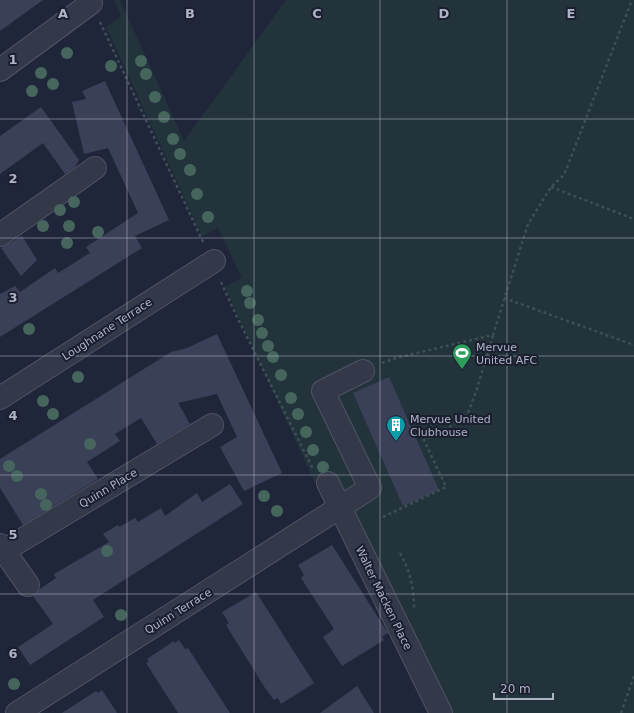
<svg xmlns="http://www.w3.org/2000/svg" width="634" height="713" viewBox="0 0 634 713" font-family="'DejaVu Sans',sans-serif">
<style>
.green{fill:#22333b}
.building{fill:#3a4058}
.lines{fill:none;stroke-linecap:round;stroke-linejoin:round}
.minor-casing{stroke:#4f5365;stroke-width:24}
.path{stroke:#3d4f55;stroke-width:2.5;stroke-dasharray:3 3;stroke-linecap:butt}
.minor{stroke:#34394a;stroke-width:22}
.tree{fill:#46655d}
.grid{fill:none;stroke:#afb3c6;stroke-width:1;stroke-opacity:0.55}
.labels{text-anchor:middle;stroke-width:4;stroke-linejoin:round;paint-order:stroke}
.street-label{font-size:11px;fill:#afb3c6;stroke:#1a1e2f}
.poi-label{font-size:11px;fill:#afb3c6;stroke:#1a1e2f;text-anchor:start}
.grid-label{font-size:13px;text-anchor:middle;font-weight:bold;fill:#afb3c6;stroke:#1a1e2f;stroke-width:4;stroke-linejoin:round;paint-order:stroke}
</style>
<rect width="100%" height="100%" fill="#20263a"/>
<polygon class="green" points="114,0 120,0 184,141 286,0 634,0 634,713 448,713 342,485 337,488 331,472 315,483 225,287 242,278 218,228 202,236 106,27 121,16"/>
<g class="building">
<polygon points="0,0 43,0 0,31"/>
<polygon points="105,81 169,220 135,236 142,248 0,337 0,294 15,286 20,292 55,268 58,273 90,253 86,247 138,213 108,148 84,154 72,102 86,99 82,91"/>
<polygon points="41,107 79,160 75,167 65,174 43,143 0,174 0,136"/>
<polygon points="22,236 37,260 21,276 1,248"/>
<polygon points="217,334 282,473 244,491 220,447 237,437 217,394 178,403 190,424 157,444 141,418 115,434 120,441 87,462 98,479 23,525 0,488 0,459 171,352 187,348"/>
<polygon points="389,377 439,490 403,506 353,393"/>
<polygon points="230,484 243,504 93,600 104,617 30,665 18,647 53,624 33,596 40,589 56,578 54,574 109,542 103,534 118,525 119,527 135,518 138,522 161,508 165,516 197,493 202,502"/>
<polygon points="332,545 388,633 382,637 384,640 342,666 323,637 334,629 301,578 304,575 298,565"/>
<polygon points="256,592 314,683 281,704 278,698 274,700 265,688 226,625 229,623 222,612"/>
<polygon points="179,640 185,649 188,648 230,713 178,713 146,663 149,661 147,659 174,641 175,643"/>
<polygon points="357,686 374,713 320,713"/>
<polygon points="102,690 117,713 62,713 96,691 98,693"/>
</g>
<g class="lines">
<defs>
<g id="minor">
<polyline points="0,70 91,3"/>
<polyline points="0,235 95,168"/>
<polyline points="0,398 214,261"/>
<polyline points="328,483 441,713"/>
<polyline points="0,545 28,585"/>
<polyline points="0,553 212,425"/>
<polyline points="17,713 370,488 323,391 363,371"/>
</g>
</defs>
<use href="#minor" class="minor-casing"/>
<g class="path">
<polyline points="100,22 204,244"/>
<polyline points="551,187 634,219"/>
<polyline points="221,282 237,317 313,469"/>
<polyline points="504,298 634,345"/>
<polyline points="382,363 396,358 493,335 528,224 551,187 564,175 632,0"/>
<polyline points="383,517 446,487 424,440 460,421 468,413 477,389 493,335"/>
<path d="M400,553c10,18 14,35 14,55"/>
<polyline points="621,713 634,676"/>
</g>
<use href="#minor" class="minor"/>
</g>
<g class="tree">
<circle cx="67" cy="53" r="6"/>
<circle cx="141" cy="61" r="6"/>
<circle cx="111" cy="66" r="6"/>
<circle cx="41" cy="73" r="6"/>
<circle cx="146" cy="74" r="6"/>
<circle cx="53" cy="84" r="6"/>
<circle cx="32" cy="91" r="6"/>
<circle cx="155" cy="97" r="6"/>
<circle cx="164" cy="117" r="6"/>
<circle cx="173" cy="139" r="6"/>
<circle cx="180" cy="154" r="6"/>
<circle cx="190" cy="170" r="6"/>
<circle cx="197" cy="194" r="6"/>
<circle cx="74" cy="202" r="6"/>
<circle cx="60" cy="210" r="6"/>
<circle cx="208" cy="217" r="6"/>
<circle cx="43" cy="226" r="6"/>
<circle cx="69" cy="226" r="6"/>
<circle cx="98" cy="232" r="6"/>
<circle cx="67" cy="243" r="6"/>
<circle cx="247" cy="291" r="6"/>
<circle cx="250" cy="303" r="6"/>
<circle cx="258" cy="320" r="6"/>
<circle cx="29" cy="329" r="6"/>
<circle cx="262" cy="333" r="6"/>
<circle cx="268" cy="346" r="6"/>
<circle cx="273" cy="357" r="6"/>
<circle cx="281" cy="375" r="6"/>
<circle cx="78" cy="377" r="6"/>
<circle cx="291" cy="398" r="6"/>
<circle cx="43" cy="401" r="6"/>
<circle cx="53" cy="414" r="6"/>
<circle cx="298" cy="414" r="6"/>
<circle cx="306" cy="432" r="6"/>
<circle cx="90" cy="444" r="6"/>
<circle cx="313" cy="450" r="6"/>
<circle cx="9" cy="466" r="6"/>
<circle cx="323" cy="467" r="6"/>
<circle cx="17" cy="476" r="6"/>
<circle cx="41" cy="494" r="6"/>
<circle cx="264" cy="496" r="6"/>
<circle cx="46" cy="505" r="6"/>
<circle cx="277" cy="511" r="6"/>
<circle cx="107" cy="551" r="6"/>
<circle cx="121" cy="615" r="6"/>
<circle cx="14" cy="684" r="6"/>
</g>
<path class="grid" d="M127,0v713M254,0v713M380,0v713M507,0v713M0,119h634M0,238h634M0,356h634M0,475h634M0,594h634"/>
<defs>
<symbol id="stadium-pin" viewBox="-11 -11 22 30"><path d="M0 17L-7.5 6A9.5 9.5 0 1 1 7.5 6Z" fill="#2e9e5b" stroke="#1a1e2f"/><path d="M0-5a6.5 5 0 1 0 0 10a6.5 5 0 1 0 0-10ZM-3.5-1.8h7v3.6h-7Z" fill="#fff"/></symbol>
<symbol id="building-pin" viewBox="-11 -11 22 30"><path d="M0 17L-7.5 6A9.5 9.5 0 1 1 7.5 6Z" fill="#0f9aa8" stroke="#1a1e2f"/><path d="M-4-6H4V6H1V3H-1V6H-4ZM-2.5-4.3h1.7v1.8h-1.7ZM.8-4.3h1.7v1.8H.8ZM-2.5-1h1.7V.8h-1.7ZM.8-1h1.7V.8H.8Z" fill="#fff"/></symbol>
</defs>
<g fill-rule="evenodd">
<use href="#stadium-pin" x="451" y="342" width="22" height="30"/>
<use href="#building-pin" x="385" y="414" width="22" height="30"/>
</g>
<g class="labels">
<g class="street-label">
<text transform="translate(107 329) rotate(-33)" y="4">Loughnane Terrace</text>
<text transform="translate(108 488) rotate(-31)" y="4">Quinn Place</text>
<text transform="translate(384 598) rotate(64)" y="4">Walter Macken Place</text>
<text transform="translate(178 611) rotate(-32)" y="4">Quinn Terrace</text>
</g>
<g class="poi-label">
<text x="476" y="351">Mervue<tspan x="476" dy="13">United AFC</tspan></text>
<text x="410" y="423">Mervue United<tspan x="410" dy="13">Clubhouse</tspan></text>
</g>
</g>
<g class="grid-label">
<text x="63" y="18">A</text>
<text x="190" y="18">B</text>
<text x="317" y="18">C</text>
<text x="444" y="18">D</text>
<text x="571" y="18">E</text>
<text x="13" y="64">1</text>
<text x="13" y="183">2</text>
<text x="13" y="302">3</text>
<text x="13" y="420">4</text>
<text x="13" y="539">5</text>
<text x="13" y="658">6</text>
</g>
<path d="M494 693v6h59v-6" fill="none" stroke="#afb3c6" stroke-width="2"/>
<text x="500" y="693" font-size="12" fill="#afb3c6" stroke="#1a1e2f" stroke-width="3" paint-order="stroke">20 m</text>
</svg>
